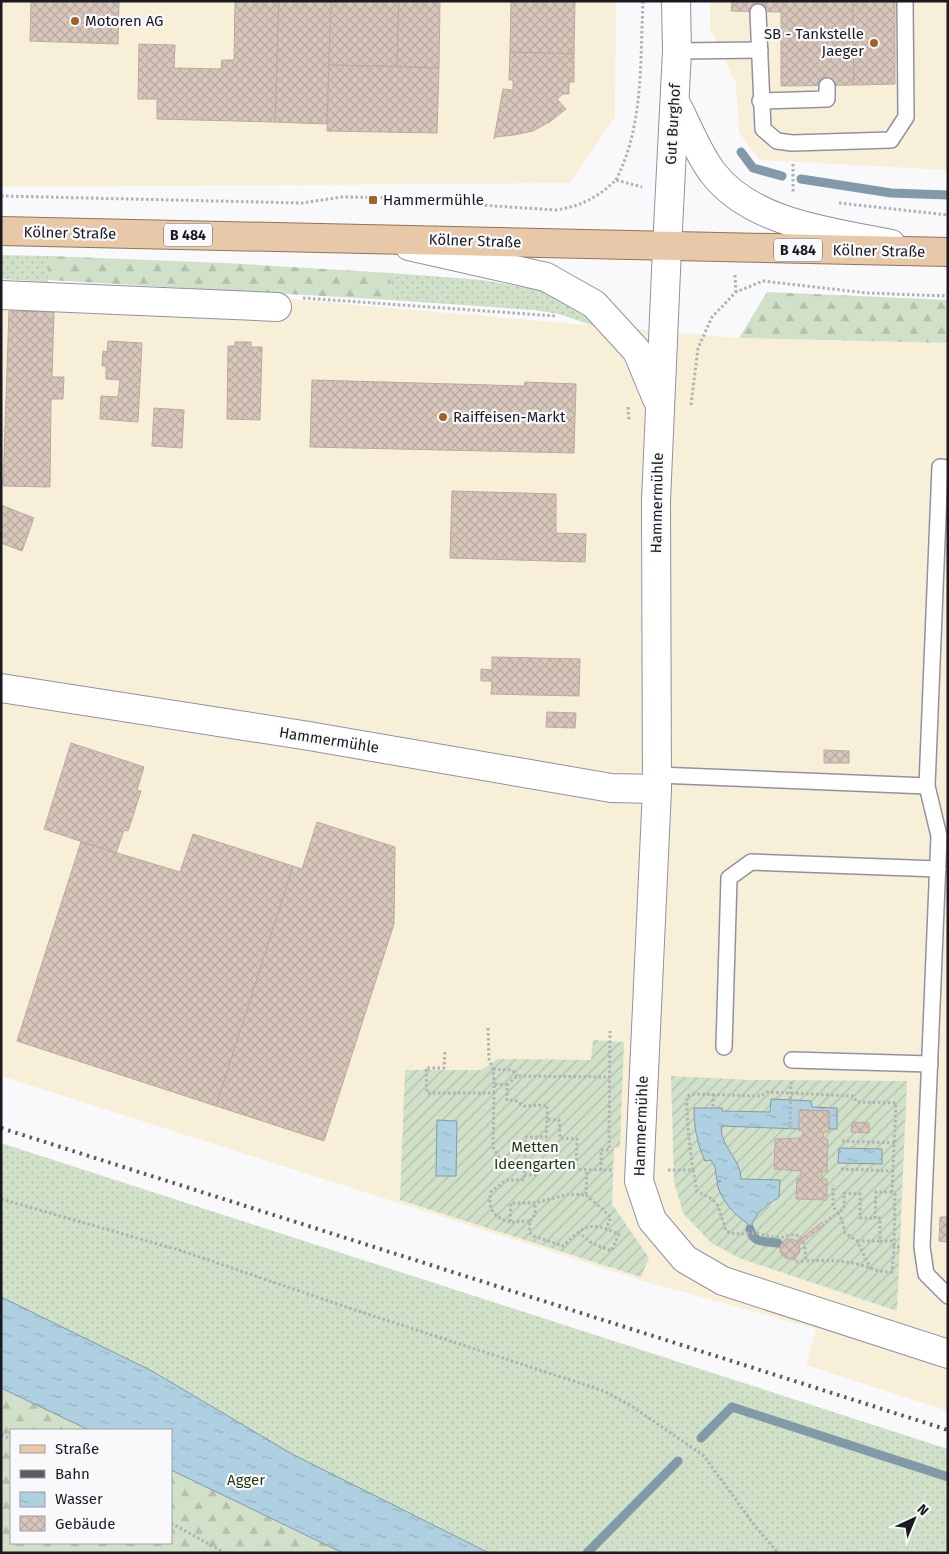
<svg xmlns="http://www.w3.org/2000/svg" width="949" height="1554" viewBox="0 0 949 1554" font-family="'Fira Sans',sans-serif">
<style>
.commercial{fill:#f8efd9}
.grass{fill:url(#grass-dots)}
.forest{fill:url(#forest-firs)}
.garden{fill:url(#garden-furrows);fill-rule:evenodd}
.water{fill:url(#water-ripples);stroke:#8299a7}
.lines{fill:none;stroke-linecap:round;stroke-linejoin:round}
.stream{stroke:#8299a7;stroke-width:9}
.building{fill:url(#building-cross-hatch);stroke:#bbaaa0}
.service-casing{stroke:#9391a1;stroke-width:18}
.minor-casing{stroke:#9391a1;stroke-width:30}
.tertiary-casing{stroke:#9391a1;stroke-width:30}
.primary-casing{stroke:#957353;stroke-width:30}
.path{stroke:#b2b2b5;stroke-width:3;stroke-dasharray:2.5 2.5;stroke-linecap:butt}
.service{stroke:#fff;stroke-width:15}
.minor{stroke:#fff;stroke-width:28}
.tertiary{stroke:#fff;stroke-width:28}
.primary{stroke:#e7c8a9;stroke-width:28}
.rail{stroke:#5b5a5f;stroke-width:4;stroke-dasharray:2.5 5;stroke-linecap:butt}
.poi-dot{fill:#a16229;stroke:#f9f9fc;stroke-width:2}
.labels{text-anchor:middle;stroke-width:4.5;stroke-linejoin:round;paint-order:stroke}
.shield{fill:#f9f9fc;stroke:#5d5c61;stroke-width:1}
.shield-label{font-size:14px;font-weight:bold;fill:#1a191f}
.poi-label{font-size:15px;fill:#1a191f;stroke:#f9f9fc;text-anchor:start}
.street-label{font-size:15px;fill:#1a191f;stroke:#f9f9fc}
.park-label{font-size:15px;fill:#1f370d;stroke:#f9f9fc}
</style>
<defs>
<pattern id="grass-dots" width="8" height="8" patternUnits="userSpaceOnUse" patternTransform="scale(1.25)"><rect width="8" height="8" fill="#d1e0c8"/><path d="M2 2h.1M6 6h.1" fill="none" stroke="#b3c0ab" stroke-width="1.8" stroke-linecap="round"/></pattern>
<pattern id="forest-firs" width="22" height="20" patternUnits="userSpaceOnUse" patternTransform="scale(1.25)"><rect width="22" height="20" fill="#d1e0c8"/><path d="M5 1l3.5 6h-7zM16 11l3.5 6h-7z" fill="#b3c0ab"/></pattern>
<pattern id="garden-furrows" width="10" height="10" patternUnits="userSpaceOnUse" patternTransform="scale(1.25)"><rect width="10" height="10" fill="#d1e0c8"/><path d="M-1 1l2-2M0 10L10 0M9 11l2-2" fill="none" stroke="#b3c0ab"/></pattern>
<pattern id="water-ripples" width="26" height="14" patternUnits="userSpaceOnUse" patternTransform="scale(1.25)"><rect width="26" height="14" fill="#afd0e1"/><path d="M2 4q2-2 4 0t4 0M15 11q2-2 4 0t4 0" fill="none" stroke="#96b2c1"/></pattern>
<pattern id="building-cross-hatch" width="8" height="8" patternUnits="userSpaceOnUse" patternTransform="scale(1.25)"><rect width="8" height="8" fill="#d8c6bb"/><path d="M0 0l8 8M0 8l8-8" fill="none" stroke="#b9aaa0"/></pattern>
</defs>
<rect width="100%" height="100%" fill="#f9f9fc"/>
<g class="commercial">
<polygon points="1,1 616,1 615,117 570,183 1,187"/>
<polygon points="710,1 948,1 948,170 760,160 739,133 736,84 710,28"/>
<polygon points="1,280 275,294 276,298 739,338 948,343 948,1411 806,1365 816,1329 640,1280 1,1076"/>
</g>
<g class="grass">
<polygon points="1,255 48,256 48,282 1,279"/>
<polygon points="391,273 482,280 559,293 606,330 559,314 534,310 390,300"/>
<polygon points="1,1143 948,1449 948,1553 224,1553 171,1515 171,1430 20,1430 1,1425"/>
</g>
<g class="forest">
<polygon points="48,256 225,263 391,273 390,300 48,280"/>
<polygon points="767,292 948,300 948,343 739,338"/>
<polygon points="1,1388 89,1430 11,1430 11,1543 171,1543 171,1470 343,1553 1,1553"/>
</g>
<g class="garden">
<path d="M593,1040l31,2 -4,105 -6,1 -2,56 37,54 -8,19 -241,-77 5,-130h76l16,-11 94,1zM438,1120l19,1 -2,55 -19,-1z"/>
<path d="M671,1076l80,4 156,1 -10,230 -158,-53 -29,-16 -27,-29 -9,-31zM771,1099l40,3v5l26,1 -8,21 -5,3 -1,7 5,1 -1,32h-5v7l5,1 -1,20 -30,-1 1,-20h4v-8l-27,-2 1,-30 28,-1v-7l-4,-2 -78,-4c0,23 21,34 20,54l39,2 -5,21 -16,10 -7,11h-4l-18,-16 -12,-18 3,-9h-4l-2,-13 -19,-29 -2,-29 28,-1v3l48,1zM839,1148l43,1v15l-43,-1zM821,1222l2,3 -24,20 -2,11 -7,3 -7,-2 -3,-8 2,-7 8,-3 7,3z"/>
</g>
<g class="water">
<path d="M771,1099l40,2 1,6 25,1v21h-8v-18l-29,-1 -1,19 -78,-3c0,23 20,32 20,53l39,1 -1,17 -20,15 -7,11 1,5 -5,2 -1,-7c-13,-8 -27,-24 -30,-40l4,-2h-4l-2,-14 -4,-7 -6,1c-8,-18 -11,-33 -11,-53h28v3l48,1z"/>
<polygon points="437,1120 457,1121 456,1176 436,1176"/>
<polygon points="839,1148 882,1149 882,1164 838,1163"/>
<polygon points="1,1297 152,1371 292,1454 489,1553 343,1553 171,1470 171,1430 89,1430 1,1388"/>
</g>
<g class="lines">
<g class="stream">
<polyline points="741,152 753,168 782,176"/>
<polyline points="801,179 891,193 948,195"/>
<path d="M750,1229c3,15 16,12 28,14"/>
<polyline points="701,1438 732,1407 948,1477"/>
<polyline points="587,1553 678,1461"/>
</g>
</g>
<g class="building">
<polygon points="31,1 119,1 118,44 30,41"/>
<polygon points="235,1 279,1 275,122 157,119 157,99 138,99 139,44 175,45 174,68 221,69 222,60 234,60"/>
<polygon points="279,1 331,1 327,124 275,122"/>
<polygon points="331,1 399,1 397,66 329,65"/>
<polygon points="399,1 440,1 439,68 397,66"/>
<polygon points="511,1 575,1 574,54 510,52"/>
<polygon points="732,1 853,1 854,85 781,86 781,12 731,11"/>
<polygon points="853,1 895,1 895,84 854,85"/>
<polygon points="510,52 574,54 574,82 569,82 569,94 563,94 557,99 566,109 551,121 533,131 514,135 495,137 494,139 503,89 513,90 513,80 509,80"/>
<polygon points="329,65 439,68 437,133 327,131"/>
<polygon points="9,311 54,312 52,377 64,377 63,399 51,399 50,487 3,486"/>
<polygon points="108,341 142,343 138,422 100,419 101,396 118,397 120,380 106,379 106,366 102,366 103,351 107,352"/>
<polygon points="235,342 251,342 251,347 262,347 260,420 227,419 228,346 235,346"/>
<polygon points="312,380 524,386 525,382 576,384 574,453 310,447"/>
<polygon points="154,408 184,410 182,448 152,446"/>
<polygon points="452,491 556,494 556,533 586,534 585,562 450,558"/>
<polygon points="1,505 34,518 22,551 1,543"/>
<polygon points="492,657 580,659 579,696 491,694 492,681 481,681 481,669 492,670"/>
<polygon points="547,712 576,713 575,728 546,727"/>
<polygon points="71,743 144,767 137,790 141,791 128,831 124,830 116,853 44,829"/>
<polygon points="824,750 849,751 849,763 824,763"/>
<polygon points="317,822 395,847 394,924 324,1141 216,1106 293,866 302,869"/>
<polygon points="193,834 293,866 216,1106 17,1041 81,842 180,872"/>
<polygon points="799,1110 829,1111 829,1132 824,1132 823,1139 828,1139 827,1172 822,1172 822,1179 827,1179 827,1200 796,1199 797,1178 801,1179 801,1171 774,1169 775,1139 803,1138 803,1131 799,1131"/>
<polygon points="852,1122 869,1123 869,1133 851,1132"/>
<polygon points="940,1217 948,1217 948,1242 939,1241"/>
<polygon points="822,1222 824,1225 799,1245 797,1242"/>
<circle cx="790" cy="1249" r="10"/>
</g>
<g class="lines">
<defs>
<g id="service">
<polyline points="758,12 763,129 777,141 792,143 891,140 906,117 905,1"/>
<polyline points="677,51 760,50"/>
<polyline points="760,101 827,99 827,86"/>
<polyline points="948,468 940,467 927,786 939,836 922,1247 926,1274 948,1296"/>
<polyline points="658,775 927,786"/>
<polyline points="724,1047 729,878 751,862 938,869"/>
<polyline points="792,1060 930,1064"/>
</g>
<g id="minor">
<path d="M675,102c12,22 23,52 38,71 39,51 120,59 178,71"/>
<polyline points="409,246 546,277 594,304 637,351 657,399"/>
<polyline points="1,295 277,307"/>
<polyline points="1,688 309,736 611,788 657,789 656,501 667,248"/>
<polyline points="657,789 639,1181 652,1220 685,1259 723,1281 948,1354"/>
</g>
<polyline id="tertiary" points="667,248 677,51 676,1"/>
<polyline id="primary" points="1,231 948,252"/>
</defs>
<use href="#service" class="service-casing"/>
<use href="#minor" class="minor-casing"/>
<use href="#tertiary" class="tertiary-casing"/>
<use href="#primary" class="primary-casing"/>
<g class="path">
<polyline points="793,164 793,192"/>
<path d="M616,180c28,-55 24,-118 27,-179"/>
<path d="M1,196l301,7 40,-6 67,1 8,3 139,9c25,-4 41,-12 60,-30l26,7"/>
<polyline points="839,203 948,215"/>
<polyline points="735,275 736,292"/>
<polyline points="303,298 556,316"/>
<polyline points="691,405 698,348 712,317 736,292 763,281 867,293 948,296"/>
<polyline points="628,407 629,421"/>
<polyline points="488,1028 489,1059 493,1069 494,1084"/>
<polyline points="445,1052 444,1068 426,1068 427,1093 494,1093 493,1147 502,1163 525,1164"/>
<polyline points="493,1069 512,1070 517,1076"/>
<polyline points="507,1085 517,1076 609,1077"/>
<polyline points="494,1093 494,1084 507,1085 507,1100 516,1101 524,1106 547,1105 547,1119"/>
<polyline points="713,1094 713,1107"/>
<polyline points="790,1129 791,1082"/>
<polyline points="842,1141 895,1143"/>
<polyline points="539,1169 612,1170"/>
<polyline points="841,1169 893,1171"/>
<polyline points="601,1170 601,1150 609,1150 610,1031"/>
<path d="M668,1170h25l4,21 15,8 6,7 8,25c11,5 18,2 30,2 8,1 18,6 27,4 5,-1 9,-4 15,-1 8,5 7,16 8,25 19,-1 36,-1 55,4 11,3 19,8 31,7l2,-25h8"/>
<path d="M693,1170c-3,-25 -7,-48 -6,-74l7,-2 67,2 6,-4 86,4 4,6 39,1 -4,89 3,2 -1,53"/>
<polyline points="524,1175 538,1175 539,1163 525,1162"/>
<polyline points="892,1192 876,1192 875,1218 880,1218 880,1241 894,1241"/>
<path d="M586,1195l25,22 -5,12c-19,-8 -29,4 -43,17l-29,-10 -5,-4 1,-11 -20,1 1,-19h24l34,-9 17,1 1,-25"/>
<polyline points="1,1199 182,1251 355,1310 604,1391 633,1407 704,1456 755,1526 778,1553"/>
<polyline points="530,1221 535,1215 535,1203"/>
<path d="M510,1222c-16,-4 -23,-14 -19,-30l15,-12h18l2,-43h20l1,-18 12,1 1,18 17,1 -1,31"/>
<polyline points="825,1222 838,1213 833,1207 833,1185"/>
<polyline points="578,1232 592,1243 611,1251 619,1234 606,1229"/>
<polyline points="857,1241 880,1241"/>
<polyline points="794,1258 795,1262 806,1261"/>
<polyline points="871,1269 857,1241 845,1233 842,1220 838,1213 844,1209 844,1193 860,1194 860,1218 875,1218"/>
<polyline points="1,1435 11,1439"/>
<polyline points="171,1523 225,1553"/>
</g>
<use href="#service" class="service"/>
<use href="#minor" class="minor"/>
<use href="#tertiary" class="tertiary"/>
<use href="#primary" class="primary"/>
<polyline class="rail" points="1,1128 948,1430"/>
</g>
<g class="poi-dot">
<circle cx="75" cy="21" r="5"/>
<circle cx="874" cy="43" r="5"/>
<rect x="368" y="195" width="10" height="10" rx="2.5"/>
<circle cx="443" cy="417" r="5"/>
</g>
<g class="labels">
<g class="shield">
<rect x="164" y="223.5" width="48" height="23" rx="4"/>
<rect x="774" y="238.5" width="48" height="23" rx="4"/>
</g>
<g class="shield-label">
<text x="188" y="240">B 484</text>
<text x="798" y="255">B 484</text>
</g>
<g class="poi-label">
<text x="85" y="26">Motoren AG</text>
<text x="864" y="39" text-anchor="end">SB - Tankstelle<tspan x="864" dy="17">Jaeger</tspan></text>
<text x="383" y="205">Hammermühle</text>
<text x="453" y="422">Raiffeisen-Markt</text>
</g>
<g class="street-label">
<text transform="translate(673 124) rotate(-87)" y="5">Gut Burghof</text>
<text transform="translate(70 233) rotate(1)" y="5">Kölner Straße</text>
<text transform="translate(475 241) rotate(2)" y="5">Kölner Straße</text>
<text transform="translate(879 251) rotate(1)" y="5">Kölner Straße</text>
<text transform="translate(657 503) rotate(-89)" y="5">Hammermühle</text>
<text transform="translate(329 740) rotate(9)" y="5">Hammermühle</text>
<text transform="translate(641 1126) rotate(-88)" y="5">Hammermühle</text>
</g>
<g class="park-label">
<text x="535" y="1152">Metten<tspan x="535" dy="17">Ideengarten</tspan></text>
<text x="246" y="1485">Agger</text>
</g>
</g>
<rect width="949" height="1554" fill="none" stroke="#1a191f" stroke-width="5"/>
<rect x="10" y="1429" width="162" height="115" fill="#f9f9fc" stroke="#a09fa4"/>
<rect x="20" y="1445" width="25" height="8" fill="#e7c8a9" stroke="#a09fa4"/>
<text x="55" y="1454" font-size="15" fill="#1a191f">Straße</text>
<rect x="20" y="1470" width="25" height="8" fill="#5b5a5f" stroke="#a09fa4"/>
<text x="55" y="1479" font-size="15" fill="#1a191f">Bahn</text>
<rect x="20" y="1492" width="25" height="15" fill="url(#water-ripples)" stroke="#a09fa4"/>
<text x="55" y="1504" font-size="15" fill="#1a191f">Wasser</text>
<rect x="20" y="1516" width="25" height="15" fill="url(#building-cross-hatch)" stroke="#a09fa4"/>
<text x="55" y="1529" font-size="15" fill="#1a191f">Gebäude</text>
<g transform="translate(914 1519) rotate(44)" stroke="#f9f9fc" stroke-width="4" paint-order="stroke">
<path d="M0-4L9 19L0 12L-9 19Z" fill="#1a191f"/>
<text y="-8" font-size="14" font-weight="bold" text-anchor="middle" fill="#1a191f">N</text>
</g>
</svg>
